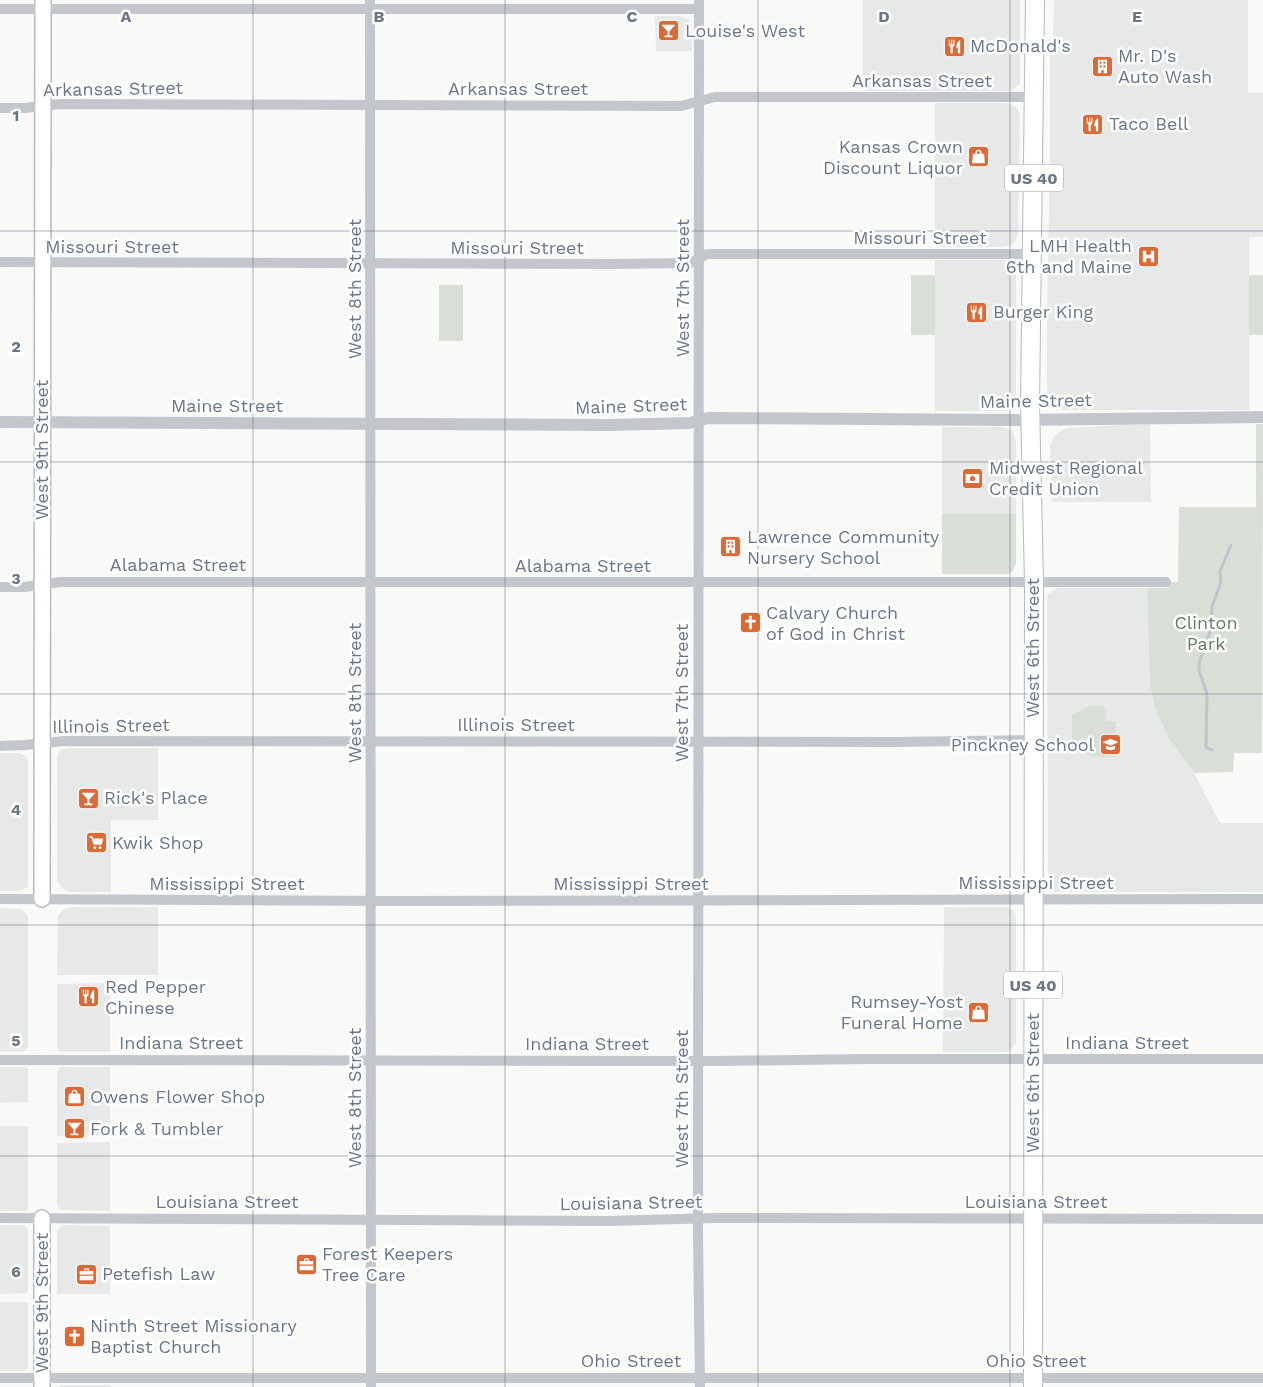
<svg xmlns="http://www.w3.org/2000/svg" width="1263" height="1387" viewBox="0 0 1263 1387" font-family="'Work Sans',sans-serif">
<style>
.built{fill:#e7e8e8}
.green{fill:#d9ded6}
.lines{fill:none;stroke-linecap:round;stroke-linejoin:round}
.stream{stroke:#bec6cc;stroke-width:3}
.secondary-casing{stroke:#b5babf;stroke-width:18}
.trunk-casing{stroke:#b6b9bd;stroke-width:20}
.minor{stroke:#c3c6ca;stroke-width:10}
.tertiary{stroke:#c3c6ca;stroke-width:12}
.secondary{stroke:#fff;stroke-width:15}
.trunk{stroke:#fff;stroke-width:18}
.grid{fill:none;stroke:#6a7786;stroke-width:1;stroke-opacity:0.55}
.labels{text-anchor:middle;stroke-width:5;stroke-linejoin:round;paint-order:stroke}
.shield{fill:#fff;stroke:#97a0aa;stroke-width:1}
.shield-label{font-size:16px;font-weight:bold;fill:#6a7786}
.poi-label{font-size:18px;fill:#6a7786;stroke:#fff;text-anchor:start}
.street-label{font-size:18px;fill:#6a7786;stroke:#fff}
.park-label{font-size:18px;fill:#667964;stroke:#fff}
.grid-label{font-size:16px;text-anchor:middle;font-weight:bold;fill:#6a7786;stroke:#fff;stroke-width:5;stroke-linejoin:round;paint-order:stroke}
</style>
<rect width="100%" height="100%" fill="#f9f9f7"/>
<g class="built">
<polygon points="863,0 1020,0 1020,83 1014,89 1009,91 863,91"/>
<polygon points="1054,0 1248,0 1248,93 1263,93 1263,237 1249,237 1249,410 1060,410 1055,409 1050,404 1047,396 1047,311 1050,164 1050,46 1053,40"/>
<polygon points="655,16 680,16 688,19 692,26 692,51 656,51"/>
<polygon points="935,103 1007,103 1013,105 1018,110 1020,115 1018,233 1016,240 1012,245 1003,247 935,247"/>
<polygon points="935,260 1006,260 1012,263 1016,269 1016,400 1011,409 1005,411 935,411"/>
<polygon points="1126,425 1150,425 1151,502 1052,502 1050,448 1052,440 1056,434 1067,428"/>
<polygon points="942,427 1001,427 1006,428 1013,432 1016,441 1016,514 942,514"/>
<polygon points="1147,588 1150,686 1155,708 1168,737 1194,773 1220,823 1263,823 1263,892 1057,892 1052,890 1048,885 1047,598 1049,593 1059,588"/>
<polygon points="68,748 158,748 158,820 111,820 111,892 70,892 62,888 57,880 57,757 60,750"/>
<polygon points="0,753 20,753 26,757 28,761 28,885 27,888 18,891 0,891"/>
<polygon points="73,907 158,907 158,975 57,975 58,915 64,909"/>
<polygon points="944,907 1007,907 1015,912 1016,917 1016,1043 1010,1051 1002,1052 943,1052"/>
<polygon points="0,908 21,909 28,915 28,1047 24,1052 0,1052"/>
<polygon points="110,983 110,1052 60,1052 57,1048 57,984"/>
<polygon points="0,1067 25,1067 28,1069 28,1102 0,1103"/>
<polygon points="60,1067 110,1067 110,1135 57,1136 57,1073"/>
<polygon points="0,1126 28,1126 28,1207 26,1211 0,1211"/>
<polygon points="110,1142 110,1211 60,1210 57,1205 57,1143"/>
<polygon points="0,1225 24,1225 28,1229 28,1291 26,1293 0,1294"/>
<polygon points="63,1225 110,1226 110,1294 57,1294 57,1231 60,1227"/>
<polygon points="0,1302 26,1302 28,1304 28,1367 25,1371 0,1371"/>
<polygon points="62,1385 111,1385 111,1387 59,1387"/>
</g>
<g class="green">
<rect x="911" y="275" width="24" height="60"/>
<rect x="1249" y="275" width="14" height="60"/>
<rect x="439" y="285" width="24" height="56"/>
<polygon points="1256,424 1263,424 1262,753 1234,753 1233,772 1194,773 1168,737 1155,708 1150,686 1147,588 1168,588 1168,582 1178,582 1179,507 1256,507"/>
<polygon points="942,514 1016,514 1016,563 1013,571 1008,574 942,574"/>
<path d="M1092,705l11,1 3,5v10h10v36h-21l-23,-7v-36c8,-1 12,-6 20,-9z"/>
</g>
<g class="lines">
<polyline class="stream" points="1212,750 1206,747 1207,694 1199,670 1199,663 1211,629 1212,607 1221,582 1220,571 1231,545"/>
<defs>
<g id="secondary">
<polyline points="42,899 43,0"/>
<polyline points="42,1387 42,1218"/>
</g>
<polyline id="trunk" points="1033,1387 1034,582 1030,404 1035,0"/>
</defs>
<use href="#secondary" class="secondary-casing"/>
<use href="#trunk" class="trunk-casing"/>
<g class="minor">
<polyline points="370,0 371,1387"/>
<polyline points="699,0 698,1236 700,1387"/>
<polyline points="0,9 699,9"/>
<polyline points="0,108 25,108 60,104 681,106 715,97 1035,97"/>
<polyline points="0,262 611,264 691,263 707,254 1032,254"/>
<polyline points="0,587 25,587 60,582 1166,582"/>
<polyline points="0,746 25,745 64,741 894,742 1033,740"/>
<polyline points="0,899 388,901 1263,899"/>
<polyline points="0,1060 716,1061 868,1059 1263,1059"/>
<polyline points="0,1218 608,1221 716,1218 1263,1219"/>
<polyline points="0,1378 1263,1378"/>
</g>
<polyline class="tertiary" points="0,422 610,425 690,423 708,418 1010,420 1263,417"/>
<use href="#secondary" class="secondary"/>
<use href="#trunk" class="trunk"/>
</g>
<path class="grid" d="M253,0v1387M505,0v1387M758,0v1387M1010,0v1387M0,231h1263M0,462h1263M0,694h1263M0,925h1263M0,1156h1263"/>
<defs>
<symbol id="bar-square" viewBox="-11 -11 22 22"><rect x="-9" y="-9" width="18" height="18" rx="4" fill="#db6a36" stroke="#fff"/><path d="M-6-5H6L.8 .8V4.5H3.5V6h-7V4.5H-.8V.8Z" fill="#fff"/></symbol>
<symbol id="restaurant-square" viewBox="-11 -11 22 22"><rect x="-9" y="-9" width="18" height="18" rx="4" fill="#db6a36" stroke="#fff"/><path d="M-5-6h1v4h1v-4h1v4h1v-4h1v5L-1.5 .5V6h-2V.5L-5-1ZM5-6V6H3V1.5H1.5Q1.5-4 5-6Z" fill="#fff"/></symbol>
<symbol id="building-square" viewBox="-11 -11 22 22"><rect x="-9" y="-9" width="18" height="18" rx="4" fill="#db6a36" stroke="#fff"/><path d="M-4-6H4V6H1V3H-1V6H-4ZM-2.5-4.3h1.7v1.8h-1.7ZM.8-4.3h1.7v1.8H.8ZM-2.5-1h1.7V.8h-1.7ZM.8-1h1.7V.8H.8Z" fill="#fff"/></symbol>
<symbol id="shop-square" viewBox="-11 -11 22 22"><rect x="-9" y="-9" width="18" height="18" rx="4" fill="#db6a36" stroke="#fff"/><path d="M-5-2.5h2.3a2.7 3.5 0 0 1 5.4 0H5L5.5 6h-11ZM-1.5-2.5h3a1.5 2.3 0 0 0-3 0Z" fill="#fff"/></symbol>
<symbol id="hospital-square" viewBox="-11 -11 22 22"><rect x="-9" y="-9" width="18" height="18" rx="4" fill="#db6a36" stroke="#fff"/><path d="M-5-5h3v3.5h4V-5h3V5h-3V1.5h-4V5h-3Z" fill="#fff"/></symbol>
<symbol id="bank-square" viewBox="-11 -11 22 22"><rect x="-9" y="-9" width="18" height="18" rx="4" fill="#db6a36" stroke="#fff"/><path d="M-6-4H6V4H-6ZM0-2.3a2.3 2.3 0 1 0 0 4.6a2.3 2.3 0 1 0 0-4.6Z" fill="#fff"/></symbol>
<symbol id="church-square" viewBox="-11 -11 22 22"><rect x="-9" y="-9" width="18" height="18" rx="4" fill="#db6a36" stroke="#fff"/><path d="M-1.2-6h2.4v3.5h3.3v2.4h-3.3V6h-2.4V-.1h-3.3v-2.4h3.3Z" fill="#fff"/></symbol>
<symbol id="school-square" viewBox="-11 -11 22 22"><rect x="-9" y="-9" width="18" height="18" rx="4" fill="#db6a36" stroke="#fff"/><path d="M0-5L7-2L0 1L-7-2ZM-4 1L0 2.5L4 1V4Q0 6-4 4Z" fill="#fff"/></symbol>
<symbol id="supermarket-square" viewBox="-11 -11 22 22"><rect x="-9" y="-9" width="18" height="18" rx="4" fill="#db6a36" stroke="#fff"/><path d="M-6-5.5h2.5l.6 2H6L4.5 2H-2.5L-4.4-4H-6ZM-1.5 3.2a1.3 1.3 0 1 0 .1 0ZM3 3.2a1.3 1.3 0 1 0 .1 0Z" fill="#fff"/></symbol>
<symbol id="office-square" viewBox="-11 -11 22 22"><rect x="-9" y="-9" width="18" height="18" rx="4" fill="#db6a36" stroke="#fff"/><path d="M-6-3h4V-5.5h4V-3h4V5H-6ZM-1-4.5V-3h2v-1.5ZM-6 0V1H6V0Z" fill="#fff"/></symbol>
</defs>
<g fill-rule="evenodd">
<use href="#bar-square" x="656" y="18" width="25" height="25"/>
<use href="#restaurant-square" x="942" y="34" width="25" height="25"/>
<use href="#building-square" x="1090" y="54" width="25" height="25"/>
<use href="#restaurant-square" x="1080" y="112" width="25" height="25"/>
<use href="#shop-square" x="966" y="144" width="25" height="25"/>
<use href="#hospital-square" x="1136" y="244" width="25" height="25"/>
<use href="#restaurant-square" x="964" y="300" width="25" height="25"/>
<use href="#bank-square" x="960" y="466" width="25" height="25"/>
<use href="#building-square" x="718" y="534" width="25" height="25"/>
<use href="#church-square" x="738" y="610" width="25" height="25"/>
<use href="#school-square" x="1098" y="732" width="25" height="25"/>
<use href="#bar-square" x="76" y="786" width="25" height="25"/>
<use href="#supermarket-square" x="84" y="830" width="25" height="25"/>
<use href="#restaurant-square" x="76" y="984" width="25" height="25"/>
<use href="#shop-square" x="966" y="1000" width="25" height="25"/>
<use href="#shop-square" x="62" y="1084" width="25" height="25"/>
<use href="#bar-square" x="62" y="1116" width="25" height="25"/>
<use href="#office-square" x="294" y="1252" width="25" height="25"/>
<use href="#office-square" x="74" y="1262" width="25" height="25"/>
<use href="#church-square" x="62" y="1324" width="25" height="25"/>
</g>
<g class="labels">
<g class="shield">
<rect x="1005" y="164.5" width="58" height="27" rx="4"/>
<rect x="1004" y="971.5" width="58" height="27" rx="4"/>
</g>
<g class="shield-label">
<text x="1034" y="184">US 40</text>
<text x="1033" y="991">US 40</text>
</g>
<g class="poi-label">
<text x="685" y="37">Louise's West</text>
<text x="970" y="52">McDonald's</text>
<text x="1118" y="62">Mr. D's<tspan x="1118" dy="21">Auto Wash</tspan></text>
<text x="1109" y="130">Taco Bell</text>
<text x="963" y="153" text-anchor="end">Kansas Crown<tspan x="963" dy="21">Discount Liquor</tspan></text>
<text x="1132" y="252" text-anchor="end">LMH Health<tspan x="1132" dy="21">6th and Maine</tspan></text>
<text x="993" y="318">Burger King</text>
<text x="989" y="474">Midwest Regional<tspan x="989" dy="21">Credit Union</tspan></text>
<text x="747" y="543">Lawrence Community<tspan x="747" dy="21">Nursery School</tspan></text>
<text x="766" y="619">Calvary Church<tspan x="766" dy="21">of God in Christ</tspan></text>
<text x="1094" y="751" text-anchor="end">Pinckney School</text>
<text x="104" y="804">Rick's Place</text>
<text x="112" y="849">Kwik Shop</text>
<text x="105" y="993">Red Pepper<tspan x="105" dy="21">Chinese</tspan></text>
<text x="963" y="1008" text-anchor="end">Rumsey-Yost<tspan x="963" dy="21">Funeral Home</tspan></text>
<text x="90" y="1103">Owens Flower Shop</text>
<text x="90" y="1135">Fork &amp; Tumbler</text>
<text x="322" y="1260">Forest Keepers<tspan x="322" dy="21">Tree Care</tspan></text>
<text x="102" y="1280">Petefish Law</text>
<text x="90" y="1332">Ninth Street Missionary<tspan x="90" dy="21">Baptist Church</tspan></text>
</g>
<g class="street-label">
<text x="922" y="87">Arkansas Street</text>
<text transform="translate(113 89) rotate(-1)" y="6">Arkansas Street</text>
<text x="518" y="95">Arkansas Street</text>
<text x="920" y="244">Missouri Street</text>
<text x="112" y="253">Missouri Street</text>
<text x="517" y="254">Missouri Street</text>
<text transform="translate(683 288) rotate(-90)" y="6">West 7th Street</text>
<text transform="translate(355 289) rotate(-90)" y="6">West 8th Street</text>
<text transform="translate(1036 401) rotate(-1)" y="6">Maine Street</text>
<text x="227" y="412">Maine Street</text>
<text transform="translate(631 406) rotate(-2)" y="6">Maine Street</text>
<text transform="translate(42 450) rotate(-90)" y="6">West 9th Street</text>
<text x="178" y="571">Alabama Street</text>
<text x="583" y="572">Alabama Street</text>
<text transform="translate(1033 648) rotate(-90)" y="6">West 6th Street</text>
<text transform="translate(355 693) rotate(-90)" y="6">West 8th Street</text>
<text transform="translate(682 693) rotate(-90)" y="6">West 7th Street</text>
<text x="516" y="731">Illinois Street</text>
<text transform="translate(111 726) rotate(-1)" y="6">Illinois Street</text>
<text x="1036" y="889">Mississippi Street</text>
<text x="227" y="890">Mississippi Street</text>
<text x="631" y="890">Mississippi Street</text>
<text x="181" y="1049">Indiana Street</text>
<text x="1127" y="1049">Indiana Street</text>
<text x="587" y="1050">Indiana Street</text>
<text transform="translate(1033 1083) rotate(-90)" y="6">West 6th Street</text>
<text transform="translate(355 1098) rotate(-90)" y="6">West 8th Street</text>
<text transform="translate(682 1099) rotate(-90)" y="6">West 7th Street</text>
<text x="227" y="1208">Louisiana Street</text>
<text x="1036" y="1208">Louisiana Street</text>
<text transform="translate(631 1203) rotate(-1)" y="6">Louisiana Street</text>
<text transform="translate(42 1303) rotate(-90)" y="6">West 9th Street</text>
<text x="631" y="1367">Ohio Street</text>
<text x="1036" y="1367">Ohio Street</text>
</g>
<g class="park-label">
<text x="1206" y="629">Clinton<tspan x="1206" dy="21">Park</tspan></text>
</g>
</g>
<g class="grid-label">
<text x="126" y="22">A</text>
<text x="379" y="22">B</text>
<text x="632" y="22">C</text>
<text x="884" y="22">D</text>
<text x="1137" y="22">E</text>
<text x="16" y="121">1</text>
<text x="16" y="352">2</text>
<text x="16" y="584">3</text>
<text x="16" y="815">4</text>
<text x="16" y="1046">5</text>
<text x="16" y="1277">6</text>
</g>
</svg>
